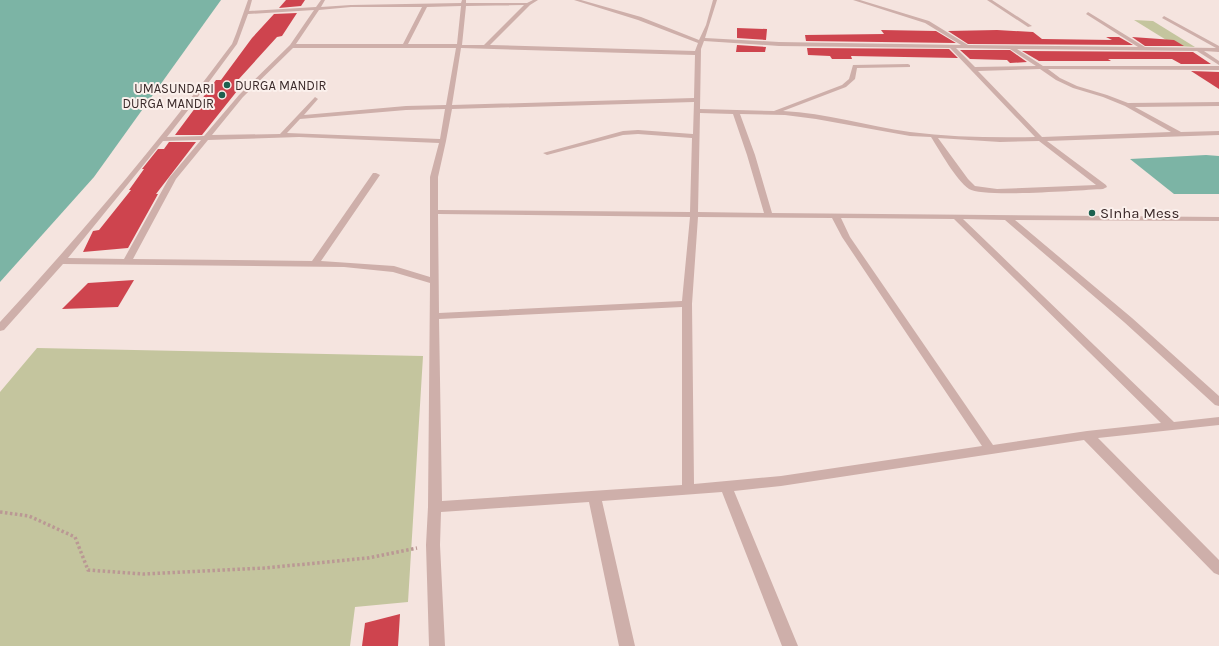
<svg xmlns="http://www.w3.org/2000/svg" width="1219" height="646" viewBox="0 0 1219 646" font-family="Karla,sans-serif">
<style>
.green{fill:#c4c59e}
.water{fill:#7cb4a5}
.building{fill:#ce444e}
.lines{fill:none;stroke-linecap:round;stroke-linejoin:round}
.path{stroke:#ba9894;stroke-width:3.5;stroke-dasharray:2.5 2.5;stroke-linecap:butt}
.minor{fill:#ceafaa;fill-rule:evenodd}
.poi-dot{fill:#1c604f;stroke:#fbf0ec;stroke-width:1.5}
.labels{text-anchor:middle;stroke-width:4;stroke-linejoin:round;paint-order:stroke}
.far-poi-label{font-size:13px;fill:#3b2a2a;stroke:#fbf0ec;text-anchor:start}
.poi-label{font-size:15px;fill:#3b2a2a;stroke:#fbf0ec;text-anchor:start}
</style>
<rect width="100%" height="100%" fill="#f5e4df"/>
<g class="green">
<polygon points="1134,20 1153,21 1195,47 1176,46"/>
<polygon points="37,348 423,356 408,602 355,607 350,646 0,646 0,392"/>
</g>
<g class="water">
<polygon points="0,0 221,0 94,177 0,282"/>
<polygon points="1206,155 1219,156 1219,194 1174,194 1130,159"/>
</g>
<g class="building">
<polygon points="286,0 305,0 301,6 279,8"/>
<polygon points="297,13 282,36 277,37 238,80 245,81 202,135 175,135 216,80 221,80 252,38 274,14"/>
<polygon points="737,28 767,29 766,40 737,38"/>
<polygon points="881,30 936,31 956,43 806,41 805,35 884,34"/>
<polygon points="997,30 1033,32 1042,39 1112,40 1106,37 1119,37 1133,45 968,44 948,31"/>
<polygon points="1132,37 1174,40 1184,46 1145,46"/>
<polygon points="737,45 766,47 765,52 736,52"/>
<polygon points="807,48 949,49 958,58 851,56 852,59 832,59 830,56 808,55"/>
<polygon points="960,50 1010,50 1027,62 1010,63 1007,60 970,59"/>
<polygon points="1022,51 1193,52 1211,64 1181,64 1172,59 1108,59 1111,61 1039,61"/>
<polygon points="1191,71 1219,72 1219,89"/>
<polygon points="169,142 196,142 156,194 158,194 128,248 83,252 93,231 99,230 131,190 129,190 144,169 142,169 158,149 164,149"/>
<polygon points="134,280 118,307 62,309 88,283"/>
<polygon points="400,614 398,646 362,646 365,623"/>
</g>
<g class="lines">
<polyline class="path" points="0,512 29,516 75,537 88,570 143,574 265,568 368,558 417,548"/>
<g class="minor">
<path d="M248,0h4l-3,11 67,-4 5,-7h4l-4,7 30,-2 110,-2 1,-3h4v3h61l6,-3h5l-8,5 -40,40 205,6 3,-8 -60,-23 -64,-20h7l60,17 58,23 7,-15 7,-25h4l-12,38 74,4 182,3 -36,-22 -72,-23h7l69,21 39,24 170,2 -52,-33 2,-2 57,35 71,1 -54,-30 2,-2 55,30v6l-15,-1 15,10v4l-22,-14 -180,-2 26,17h176v4l-171,-1 12,9 17,8 30,9 21,8 91,-1v4l-84,1 46,25 38,-1v4l-172,6 59,44 1,2 -4,2c-22,1 -120,9 -134,0 -13,-9 -29,-38 -38,-52l-21,-1 -94,-17 -31,-4 -45,-1 15,41 17,58 447,4v4l-204,-1 117,98 87,78v10l-4,-1 -91,-83 -119,-102 -42,-1 211,203 45,-5v8l-121,13 121,122v15l-5,-2 -130,-133 -303,46 -47,5 64,155h-16l-60,-154 -120,9 33,145h-16l-30,-144 -148,10 -1,33 5,101h-16l-3,-101 2,-38 2,-224 -37,-11 -49,-5 -281,-3 -59,66 -4,1v-9c82,-89 160,-181 232,-278l4,-10zM524,5l-40,40h-22l4,-39zM461,6l-4,38h-49l19,-37zM351,7h71l-19,37h-107l23,-34zM314,10l-24,35 -51,50 -35,41 -37,1 22,-28 48,-65 11,-30zM704,41l75,5 171,2 85,89c-41,1 -84,0 -125,-5 -43,-6 -84,-19 -127,-21l63,-24 9,-8 2,-11 53,-1v-2l-2,-1 -55,1 -4,14 -7,6 -68,26 -74,-2 1,-60zM293,48h163l-10,57 -40,1 -102,9 14,-16 -3,-2 -35,37 -68,1 31,-38zM461,48l234,7 -1,43 -242,7zM956,48l54,1 26,17 -61,1zM1040,69l16,11 17,8 30,9 22,9 46,26 -129,5 -64,-66zM694,102l-1,32 -55,-4 -15,1 -80,22 4,2 76,-20 15,-1 54,4 -2,74 -252,-2v-33l8,-36 6,-32zM445,109l-5,30 -153,-6 13,-14 106,-9zM700,113l33,1 14,41 17,58 -66,-1zM299,137l140,6 -9,34v100l-36,-11 -73,-5 59,-86 -4,-2h-3l-61,88 -179,-2 43,-80 32,-39zM938,138l62,4 39,-1 57,44 -99,4 -22,-3 -7,-7zM201,140l-32,38 -45,81 -56,-1 95,-117zM438,214l252,3 -8,84 -243,12zM698,217l134,1 10,19 140,209 -201,30 -87,8 -2,-180zM841,218l113,1 207,204 -74,8 -94,14 -143,-208zM682,307v178l-240,16 -3,-182z"/>
<polygon points="987,0 992,0 1032,26 1028,27"/>
</g>
</g>
<g class="poi-dot">
<circle cx="227" cy="85" r="4"/>
<circle cx="222" cy="95" r="4"/>
<circle cx="1092" cy="213" r="4"/>
</g>
<g class="labels">
<g class="far-poi-label">
<text x="235" y="90">DURGA MANDIR</text>
<text x="214" y="93" text-anchor="end">UMASUNDARI<tspan x="214" dy="15">DURGA MANDIR</tspan></text>
</g>
<g class="poi-label">
<text x="1100" y="218">SInha Mess</text>
</g>
</g>
</svg>
